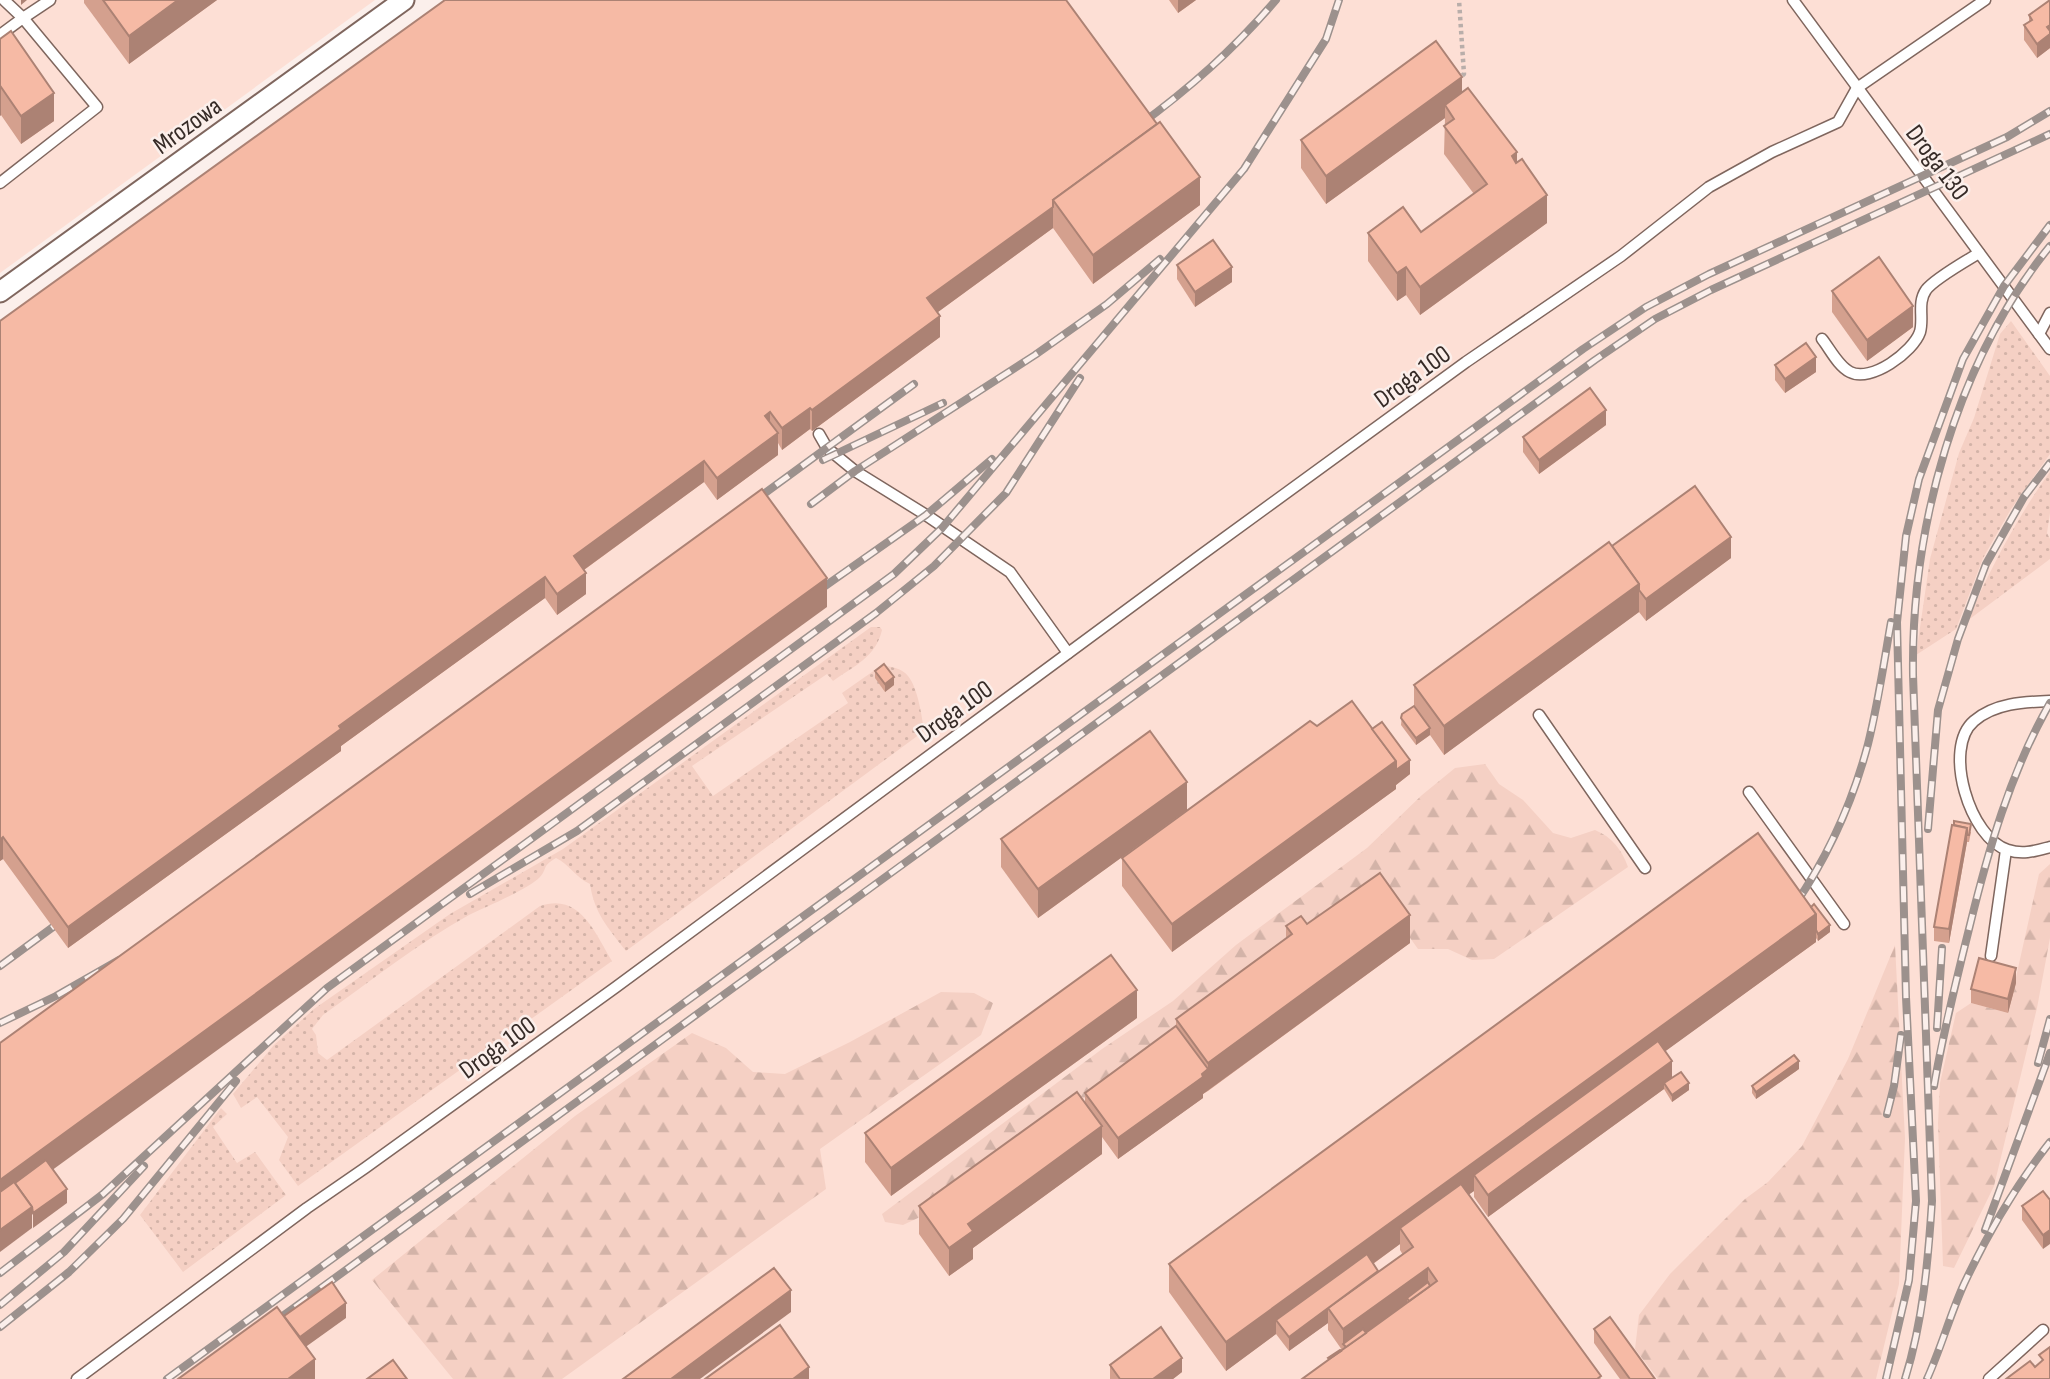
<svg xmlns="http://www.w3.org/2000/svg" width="2050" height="1379" viewBox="0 0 2050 1379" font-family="'Sofia Sans Condensed',sans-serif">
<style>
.built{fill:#fddfd5}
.grass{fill:url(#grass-dots)}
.forest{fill:url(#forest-firs)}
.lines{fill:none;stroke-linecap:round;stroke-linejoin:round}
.lane-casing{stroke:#7f665e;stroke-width:13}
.street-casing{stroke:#7f665e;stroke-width:23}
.path{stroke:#b9aeaa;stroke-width:4.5;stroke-dasharray:3.5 3.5;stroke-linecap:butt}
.lane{stroke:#fff;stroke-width:10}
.street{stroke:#fff;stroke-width:19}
.rail-casing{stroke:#9c918d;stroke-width:8}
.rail{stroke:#fbefeb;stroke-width:5;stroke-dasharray:16;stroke-linecap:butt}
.wall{fill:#d4a08e;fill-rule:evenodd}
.shaded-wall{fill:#ac8274}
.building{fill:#f6baa5;stroke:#ac8274;stroke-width:2}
.labels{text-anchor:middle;stroke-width:5;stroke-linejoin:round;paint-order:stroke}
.street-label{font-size:26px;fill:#362b27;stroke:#fbefeb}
</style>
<defs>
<pattern id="grass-dots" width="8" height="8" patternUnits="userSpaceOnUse" patternTransform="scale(1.75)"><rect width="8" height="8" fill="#f5d0c4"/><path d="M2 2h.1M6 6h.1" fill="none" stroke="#d3b3a8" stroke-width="1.8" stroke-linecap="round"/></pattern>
<pattern id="forest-firs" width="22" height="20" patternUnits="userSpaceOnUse" patternTransform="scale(1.75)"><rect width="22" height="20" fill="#f5d0c4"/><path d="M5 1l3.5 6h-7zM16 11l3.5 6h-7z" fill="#d3b3a8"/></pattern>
</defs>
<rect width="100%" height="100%" fill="#fbefeb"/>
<g class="built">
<polygon points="0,0 375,0 0,273"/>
<polygon points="462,0 2050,0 2050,1379 0,1379 0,336"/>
</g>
<g class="grass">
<polygon points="2011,321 2050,376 2050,454 2011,509 1983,558 1956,629 1916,655 1930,559 1959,453 1974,418 2000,334"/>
<path d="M2050,472v41l-3,20 3,6v20l-83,62c24,-53 49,-102 83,-149z"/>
<path d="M871,627h9l2,3c-6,27 -28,36 -49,51l-6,-7 -135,92 21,30 135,-93 -6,-10 40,-28c9,2 20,3 26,11 10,12 14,41 16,55l-298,220c-17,-22 -32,-38 -36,-67 -15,-7 -20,-19 -34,-26 -15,9 -8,10 -16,19 -11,12 -55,30 -71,38 -51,28 -98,66 -146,100l-11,14 4,6 2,18 9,7 213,-154c40,-14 55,27 72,55l-314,225 -19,-26 9,-23 -31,-40 -16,11 -8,-14 41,-49 40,-36 136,-95 113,-65z"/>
<polygon points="221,1108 227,1114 213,1127 237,1163 255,1152 286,1195 183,1272 140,1215"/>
</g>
<g class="forest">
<path d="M1485,764l14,20 24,16 30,33 18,5 24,-8c17,7 27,20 33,37l-134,92 -22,1 -24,-11h-30l-38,-53 -310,212 -152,110 -15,7 -18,-3 -3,-8 220,-165 71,-48 63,-56 131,-97 55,-53 33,-27z"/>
<polygon points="2050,864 2050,938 2037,1008 1994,1186 1954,1268 1943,1266 1938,1123 1940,1083 1956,1013 1971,1003 2008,1013 2039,874"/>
<polygon points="1895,945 1905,1138 1899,1284 1876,1379 1658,1379 1635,1349 1639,1315 1670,1274 1745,1199 1768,1182 1802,1146 1848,1059"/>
<polygon points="941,992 974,993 993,1003 981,1035 820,1149 826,1189 562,1379 453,1379 372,1280 575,1116 692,1033 726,1048 753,1072 785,1074 850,1042"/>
</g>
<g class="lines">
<defs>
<g id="lane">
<polyline points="4,0 23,18 50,0"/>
<polyline points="1793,0 2050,349"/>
<polyline points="0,35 23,18 97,107 0,183"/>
<polyline points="2039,334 2050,313"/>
<path d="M1822,339c8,10 16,27 28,33 21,11 63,-20 70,-40 4,-14 -3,-29 6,-42 8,-11 40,-29 53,-37"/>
<polyline points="819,434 827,448 855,471 926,515 1010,572 1068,653"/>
<path d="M2050,701c-26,1 -55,2 -76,20 -32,27 -4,118 34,129 15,5 27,1 42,-3"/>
<polyline points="1539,715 1645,868"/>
<polyline points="1749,792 1844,924"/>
<polyline points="1991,956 2006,850"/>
<polyline points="77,1379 307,1208 365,1168 616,987 1201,555 1466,362 1621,256 1709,187 1772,152 1838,122 1857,88 1985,0"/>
<polyline points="1989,1379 2043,1330"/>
</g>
<polyline id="street" points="0,292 404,0"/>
</defs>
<use href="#lane" class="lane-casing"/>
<use href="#street" class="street-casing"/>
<polyline class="path" points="1457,80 1464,74 1459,0"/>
<use href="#lane" class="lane"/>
<use href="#street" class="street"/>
<defs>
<g id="rail">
<path d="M1137,127c54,-40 95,-76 139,-127"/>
<polyline points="823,460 943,403"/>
<polyline points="750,504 914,384"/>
<polyline points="811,504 855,471 1035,355 1107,304 1160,259"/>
<polyline points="811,596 926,515 992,459"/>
<polyline points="1928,829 1938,710 1958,639 1986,564 2024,497 2050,463"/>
<polyline points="470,894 577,831 876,613 934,566 1006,493 1080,378"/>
<path d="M1794,906c33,-48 59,-105 74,-162 10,-40 16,-82 23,-122"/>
<polyline points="0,966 68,916"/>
<polyline points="0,1023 56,996 119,960"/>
<polyline points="1937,1028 1942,948"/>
<polyline points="2038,1063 2050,1019"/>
<path d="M1934,1086c9,-53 22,-105 35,-157 19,-78 41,-156 81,-226"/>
<polyline points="1887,1114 1894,1086 1901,1035"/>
<polyline points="1985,1230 2050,1053"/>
<polyline points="0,1273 103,1194 327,988 894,574 942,528 1244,169 1326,39 1339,0"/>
<polyline points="0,1305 64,1252 144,1166"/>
<polyline points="269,1326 1595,360 1655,319 1711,290 2050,134"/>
<polyline points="0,1327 69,1272 123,1219 236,1081"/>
<polyline points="167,1379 1583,349 1646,307 1709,274 2007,137 2050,111"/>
<polyline points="1886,1379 1909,1280 1916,1201 1906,997 1897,622 1906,536 1919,479 1963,359 2004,286 2050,225"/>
<path d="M1905,1379c18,-58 23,-117 27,-178l-19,-526c-2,-148 43,-313 137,-429"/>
<path d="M1927,1379c14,-31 23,-64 37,-95 23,-49 52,-99 86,-142"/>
</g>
</defs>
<use href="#rail" class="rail-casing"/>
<use href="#rail" class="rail"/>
</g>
<g class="wall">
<polygon points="84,0 217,0 129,64 84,3"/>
<polygon points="445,0 1200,205 1093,284 1053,228 938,312 940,337 812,431 810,429 782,450 778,443 778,455 717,500 704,482 584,570 586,594 557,615 545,598 341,746 341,751 68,948 3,859 0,861 0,321"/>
<polygon points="1169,0 1196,0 1178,13"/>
<polygon points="2050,0 2050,48 2037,58 2024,40 2024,25 2029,22 2029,15"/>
<polygon points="0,39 54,121 21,144 1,115 0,116"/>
<polygon points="1462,92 1517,163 1547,223 1420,315 1406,295 1397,301 1368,261 1368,233 1421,232 1474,194 1444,154 1445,118 1326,204 1301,168 1301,140"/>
<polygon points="1177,265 1232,282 1195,307 1177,279"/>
<polygon points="1832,291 1913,327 1867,361 1832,312"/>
<polygon points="1775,365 1816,372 1785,393 1775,380"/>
<polygon points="1606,425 1539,474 1523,452 1523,437"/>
<polygon points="1612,546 1731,558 1646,621 1639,612 1444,755 1430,735 1416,745 1401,725 1402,714 1414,706 1414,685"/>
<polygon points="875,671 894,685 885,692 875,678"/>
<polygon points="1317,726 1372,729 1410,774 1396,785 1396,789 1172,952 1122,886 1122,858"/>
<polygon points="1187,810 1038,918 1001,867 1001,839"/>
<polygon points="1952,825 1971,832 1969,842 1967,842 1949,943 1934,941 1934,927"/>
<path d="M1811,907l19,25 -12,9 -2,-3v4l-151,109 7,26 17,13 -17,12 -8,-13 -176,128 -14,-20v-6l-5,3 132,185 -273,-19v-2l14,-8 -14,-20v-7l-39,28 -13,-17 -50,37 -57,-79v-28zM1400,1244v6l3,5 -25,17 -5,-8z"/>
<polygon points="1307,924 1410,943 1208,1091 1203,1094 1203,1098 1118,1159 1102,1137 1102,1154 973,1248 973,1259 949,1276 919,1234 919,1206 1085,1103 1085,1093 1176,1026 1176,1019 1286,938 1286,926"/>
<polygon points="2016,983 2008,1013 1971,1003 1971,989"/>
<polygon points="1137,1018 891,1196 865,1162 865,1133"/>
<polygon points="1799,1069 1756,1099 1752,1093 1752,1086"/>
<polygon points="2050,1200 2043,1249 2022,1220 2022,1206"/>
<polygon points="1594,1329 1655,1379 1620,1379 1594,1343"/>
<polygon points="1110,1365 1182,1372 1173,1379 1110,1379"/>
</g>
<g class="shaded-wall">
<polygon points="21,0 27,0 21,5"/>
<polygon points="178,0 217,0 129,64 129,36"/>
<polygon points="1178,0 1196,0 1178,13"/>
<polygon points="2050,25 2050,48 2037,58 2037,44 2047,27"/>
<polygon points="1462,77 1462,105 1445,105 1445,118 1326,204 1326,176"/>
<polygon points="1,87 1,115 0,116 0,88"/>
<polygon points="54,93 54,121 21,144 21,116"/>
<polygon points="1517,152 1517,181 1512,156"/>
<polygon points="1200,177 1200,205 1093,284 1093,255"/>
<polygon points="1547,195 1547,223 1420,315 1420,287"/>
<polygon points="1053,207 1053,228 927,320 927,298"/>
<polygon points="1232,267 1232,282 1195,307 1195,292"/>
<polygon points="1406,267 1406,295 1397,301 1397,273"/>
<polygon points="1913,306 1913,327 1867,361 1867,340"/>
<polygon points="940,316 940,337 812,431 812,410"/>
<polygon points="1816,357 1816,372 1785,393 1785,379"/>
<polygon points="810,408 810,429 782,450 782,428"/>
<polygon points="1606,410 1606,425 1539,474 1539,460"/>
<polygon points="770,412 770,433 765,416"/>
<polygon points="778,433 778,455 717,500 717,478"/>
<polygon points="704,461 704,482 574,577 574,556"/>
<polygon points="1731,537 1731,558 1646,621 1646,599"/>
<polygon points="586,573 586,594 557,615 557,594"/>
<polygon points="545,577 545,598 341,746 341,751 68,948 68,927 339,726"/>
<polygon points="827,578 827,607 0,1208 0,1180"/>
<polygon points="1639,584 1639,612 1444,755 1444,726"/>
<polygon points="894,677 894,685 885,692 885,684"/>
<polygon points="1430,728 1430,735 1416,745 1416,738"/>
<polygon points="1410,760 1410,774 1396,785 1396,789 1172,952 1172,924 1396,761"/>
<polygon points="1187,782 1187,810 1038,918 1038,889"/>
<polygon points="1967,828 1967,842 1949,943 1949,929"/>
<polygon points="3,837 3,859 0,861 0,840"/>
<polygon points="1816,914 1816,942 1481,1185 1474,1175 1474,1191 1407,1239 1400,1228 1400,1244 1283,1329 1276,1320 1276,1334 1226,1371 1226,1342"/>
<polygon points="1410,915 1410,943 1203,1094 1203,1098 1118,1159 1118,1138 1208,1069 1208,1063"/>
<polygon points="1830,925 1830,932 1818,941 1818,934"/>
<polygon points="2016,968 2016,983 2008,1013 2008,999"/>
<polygon points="1137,990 1137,1018 891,1196 891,1168"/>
<polygon points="1672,1061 1672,1083 1664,1083 1664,1089 1488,1217 1488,1195"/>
<polygon points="1799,1061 1799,1069 1756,1099 1756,1092"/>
<polygon points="1689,1083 1689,1090 1672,1102 1672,1095"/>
<polygon points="1102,1126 1102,1154 973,1248 973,1259 949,1276 949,1248 968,1224"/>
<polygon points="67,1189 67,1203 33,1228 33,1213"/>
<polygon points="32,1207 32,1228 0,1252 0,1230"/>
<polygon points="2050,1230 2050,1244 2043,1249 2043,1235"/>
<polygon points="1428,1268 1428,1289 1407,1298 1407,1305 1347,1348 1343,1344 1343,1329"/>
<polygon points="1378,1271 1328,1308 1328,1323 1289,1351 1289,1337"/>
<polygon points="791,1290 791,1312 700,1379 671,1379"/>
<polygon points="346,1303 346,1318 293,1356 293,1342"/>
<polygon points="1182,1358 1182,1372 1173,1379 1153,1379"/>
<polygon points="315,1359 315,1379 288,1379"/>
<polygon points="809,1367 809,1379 793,1379"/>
</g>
<g class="building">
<polygon points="103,0 178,0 129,36"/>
<polygon points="445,0 1066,0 1157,124 1053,200 1053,207 927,298 940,316 812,410 810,408 782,428 770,412 765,416 778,433 717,478 704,461 574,556 586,573 557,594 545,577 339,726 341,729 68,927 3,837 0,840 0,321"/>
<polygon points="2050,0 2050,25 2047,27 2050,31 2050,34 2037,44 2024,25 2032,20 2029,15"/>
<polygon points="11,31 54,93 21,116 1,87 0,88 0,39"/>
<polygon points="1436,41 1462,77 1326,176 1301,140"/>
<polygon points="1468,88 1517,152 1512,156 1516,163 1522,159 1547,195 1420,287 1406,267 1397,273 1368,233 1403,207 1421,232 1487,184 1444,126 1454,119 1445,105"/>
<polygon points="1160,122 1200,177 1093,255 1053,200"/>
<polygon points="1213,240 1232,267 1195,292 1177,265"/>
<polygon points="1879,257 1913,306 1867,340 1832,291"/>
<polygon points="1806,343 1816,357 1785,379 1775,365"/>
<polygon points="1590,388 1606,410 1539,460 1523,437"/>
<polygon points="1695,486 1731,537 1646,599 1639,590 1639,584 1612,546"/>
<polygon points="762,489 827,578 0,1180 0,1043"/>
<polygon points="1609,542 1639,584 1444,726 1414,685"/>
<polygon points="884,664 894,677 885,684 875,671"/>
<polygon points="1352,701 1396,761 1172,924 1122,858 1310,721 1317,726"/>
<polygon points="1414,706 1430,728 1416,738 1401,718 1402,714"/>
<polygon points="1382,722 1410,760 1396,770 1396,761 1372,729"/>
<polygon points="1150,731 1187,782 1038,889 1001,839"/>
<polygon points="1954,821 1971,824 1969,835 1967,835 1967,828 1954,825"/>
<polygon points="1952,825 1967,828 1949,929 1934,927"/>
<polygon points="1758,833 1816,914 1226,1342 1169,1264"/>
<polygon points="1380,873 1410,915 1208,1063 1176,1019 1292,934 1286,926 1301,916 1307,924"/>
<polygon points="1814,904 1830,925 1818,934 1816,930 1816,914 1811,907"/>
<polygon points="1111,955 1137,990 891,1168 865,1133"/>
<polygon points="1979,958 2016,968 2008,999 1971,989"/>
<polygon points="1176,1026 1208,1069 1202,1074 1203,1077 1118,1138 1085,1093"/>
<polygon points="1658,1041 1672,1061 1488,1195 1474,1175"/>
<polygon points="1794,1055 1799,1061 1756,1092 1752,1086"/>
<polygon points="1681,1072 1689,1083 1672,1095 1664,1083"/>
<polygon points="1077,1092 1102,1126 968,1224 973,1231 949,1248 919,1206"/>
<polygon points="46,1160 67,1189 33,1213 32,1207 15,1183"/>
<polygon points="14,1182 32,1207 0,1230 0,1192"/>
<polygon points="1461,1184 1601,1376 1597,1379 1302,1379 1437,1281 1428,1268 1343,1329 1328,1308 1413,1247 1400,1228"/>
<polygon points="2043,1191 2050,1200 2050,1230 2043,1235 2022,1206"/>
<polygon points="1367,1254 1378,1271 1289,1337 1276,1320"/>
<polygon points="774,1268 791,1290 671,1379 623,1379"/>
<polygon points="332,1282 346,1303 300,1337 284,1316"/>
<polygon points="1428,1282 1430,1286 1409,1301 1407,1298"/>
<polygon points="277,1307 315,1359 288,1379 178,1379"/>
<polygon points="1610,1317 1655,1379 1630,1379 1594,1329"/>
<polygon points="780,1325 809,1367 793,1379 705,1379"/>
<polygon points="1161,1327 1182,1358 1153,1379 1120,1379 1110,1365"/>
<polygon points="1363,1329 1366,1333 1346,1347 1343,1344"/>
<polygon points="2050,1347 2050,1379 2006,1379 2030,1361 2035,1367 2043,1360 2039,1355"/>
<polygon points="1340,1350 1341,1351 1329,1359 1328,1358"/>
<polygon points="393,1360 407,1379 367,1379"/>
</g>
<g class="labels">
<g class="street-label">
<text transform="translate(187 125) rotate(-36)" y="9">Mrozowa</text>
<text transform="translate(1938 162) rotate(53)" y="9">Droga 130</text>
<text transform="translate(1412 376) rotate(-36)" y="9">Droga 100</text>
<text transform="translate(954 711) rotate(-36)" y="9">Droga 100</text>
<text transform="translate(497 1047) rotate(-36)" y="9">Droga 100</text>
</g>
</g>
</svg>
